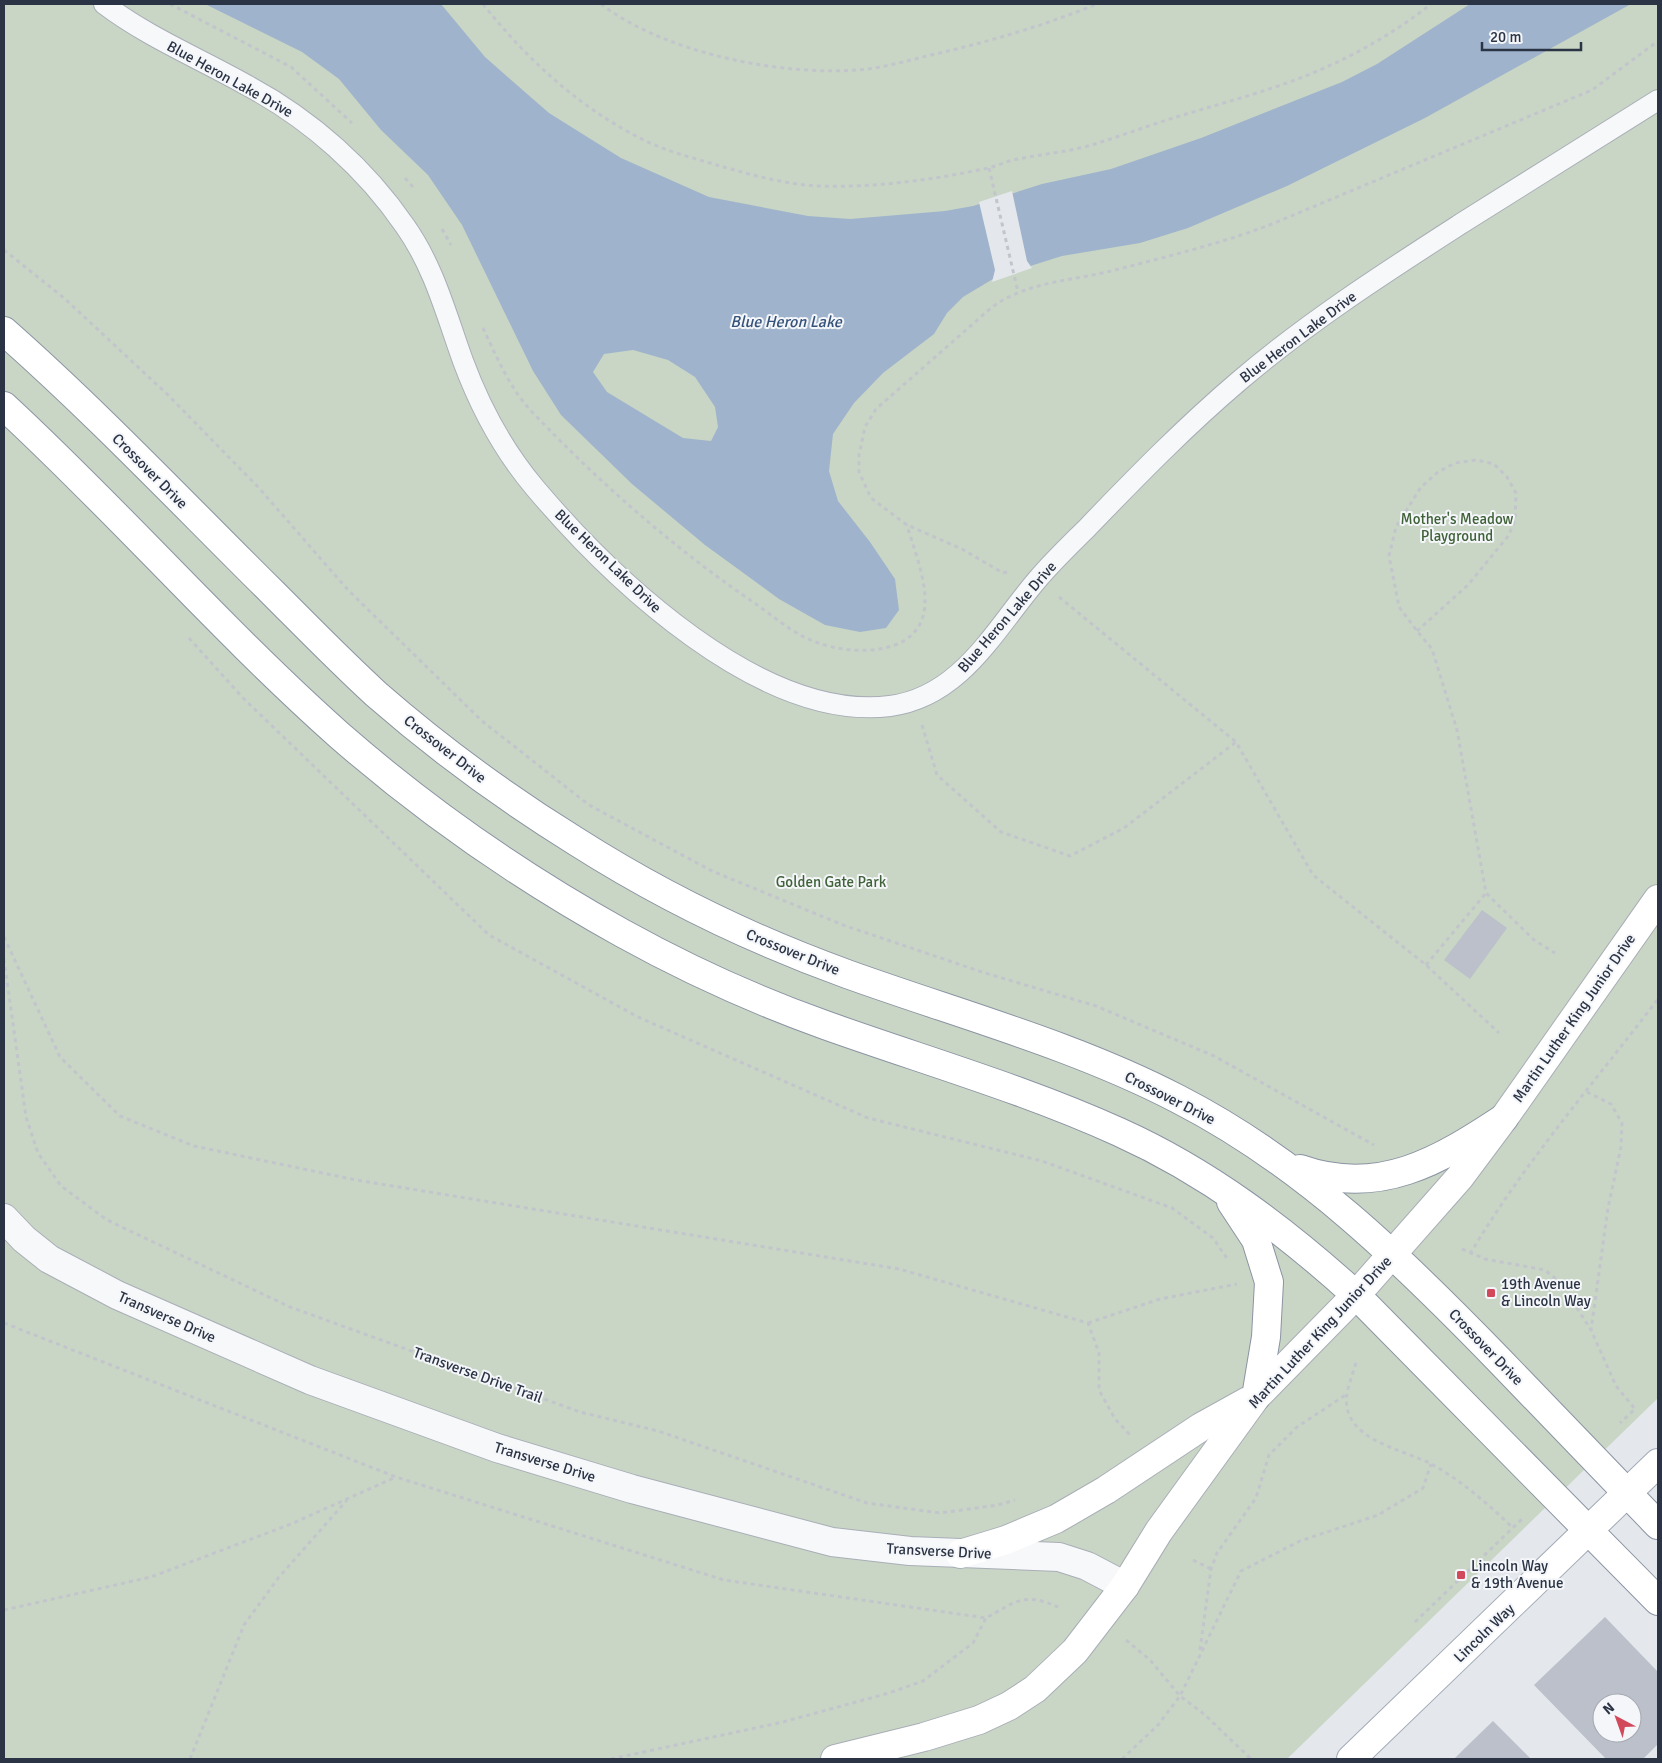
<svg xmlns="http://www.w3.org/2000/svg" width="1662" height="1763" viewBox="0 0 1662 1763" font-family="Signika,sans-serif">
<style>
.green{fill:#c9d6c5}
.water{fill:#9fb4cc;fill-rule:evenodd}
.pier{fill:#e4e7ec}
.building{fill:#bbc0ca;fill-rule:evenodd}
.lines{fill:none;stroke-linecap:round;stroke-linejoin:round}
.lane-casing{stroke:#a9aeb7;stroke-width:22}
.street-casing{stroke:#a9aeb7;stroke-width:30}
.secondary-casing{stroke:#a9aeb7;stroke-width:30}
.primary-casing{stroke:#a3abb8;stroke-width:30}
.highway-casing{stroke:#8b94a3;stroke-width:30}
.path{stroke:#c2c5cb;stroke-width:3;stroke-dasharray:4 4;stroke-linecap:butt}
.lane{stroke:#f7f8fa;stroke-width:20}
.street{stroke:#f7f8fa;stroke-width:28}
.secondary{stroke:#fff;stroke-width:28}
.primary{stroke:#fff;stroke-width:28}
.highway{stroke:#fff;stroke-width:28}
.poi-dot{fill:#d1495b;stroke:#f4f6f9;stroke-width:2}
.labels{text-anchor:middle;stroke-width:4;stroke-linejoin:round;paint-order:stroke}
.street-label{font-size:15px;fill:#2b3445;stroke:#f4f6f9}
.park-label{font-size:15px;fill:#3f6138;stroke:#f4f6f9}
.poi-label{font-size:15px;fill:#2b3445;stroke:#f4f6f9;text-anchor:start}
.water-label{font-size:16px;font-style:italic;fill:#34527a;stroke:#f4f6f9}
</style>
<rect width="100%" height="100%" fill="#e4e7ec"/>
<polygon class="green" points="4,4 1658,4 1658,1398 1287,1759 4,1759"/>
<path class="water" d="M205,4h236l44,53 64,56 72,45 88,39 99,19 42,3 95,-8 28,-5 69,-22 69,-15 90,-31 141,-56 35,-18 93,-60h161l-206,114 -138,68 -99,42 -48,15 -78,13 -64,20 -35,21 -16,16 -13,21 -51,39 -29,30 -21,31 -4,37 9,30 32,41 25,37 4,31 -13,18 -26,4 -35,-7 -46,-26 -74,-54 -73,-61 -71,-69 -28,-44 -71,-146 -34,-50 -47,-45 -42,-51 -37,-27zM633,350l35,10 27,17 20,30 3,20 -7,14 -28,-3 -76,-46 -14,-20 11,-18z"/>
<polygon class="pier" points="1012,191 1027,261 1032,268 992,282 995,270 979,202"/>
<g class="building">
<polygon points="1482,910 1507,928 1470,979 1444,960"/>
<path d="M1605,1617l53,55v72l-15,15h-37l-72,-74zM1602,1703h30v30h-30z"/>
<polygon points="1493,1721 1531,1759 1454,1759 1465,1748"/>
</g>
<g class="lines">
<defs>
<path id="lane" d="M104,4c45,34 97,55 146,83 61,33 116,82 155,139 29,41 41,88 58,135 17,46 40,89 72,127 77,91 226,234 355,218 71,-9 105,-77 147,-126 16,-19 34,-36 51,-53 49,-51 98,-101 151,-146 69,-59 147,-109 223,-158 65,-41 131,-82 196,-123"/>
<polyline id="street" points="4,1218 24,1239 49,1259 117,1295 310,1380 497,1448 632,1489 832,1542 910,1551 1059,1557 1087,1566 1125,1586"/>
<g id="secondary">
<polyline points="960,1554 1006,1540 1056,1519 1106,1490 1201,1427 1248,1401"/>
<polyline points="835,1759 924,1737 979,1720 1009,1706 1035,1689 1075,1651 1125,1586 1159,1531 1256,1397 1356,1295 1460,1177 1504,1118 1658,899"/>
</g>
<polyline id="primary" points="1351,1759 1658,1463"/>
<g id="highway">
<path d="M4,331c93,82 179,173 268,261 34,34 68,69 104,102 63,55 130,104 201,148 85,54 176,98 270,132 111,40 227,71 331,125 125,64 224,161 321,261 53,55 106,110 159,165"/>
<path d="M4,406c115,106 218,225 335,329 87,76 182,142 283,198 65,36 133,67 203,92 98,35 199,64 294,107 89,40 165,98 237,163l302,306"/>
<path d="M1300,1169c79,28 139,-8 204,-51"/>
<polyline points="1231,1202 1256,1240 1269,1282 1266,1337 1256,1397"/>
</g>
</defs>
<use href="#lane" class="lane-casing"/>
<use href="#street" class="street-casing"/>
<use href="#secondary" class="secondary-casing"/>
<use href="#primary" class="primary-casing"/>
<use href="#highway" class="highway-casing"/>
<g class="path">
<polyline points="170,4 291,67 352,123"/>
<path d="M483,4c45,57 101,108 167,139 22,10 47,16 70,23 32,9 64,18 97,20 57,2 116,-6 171,-18 9,-2 17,-6 25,-8 28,-6 56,-8 82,-16 25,-8 50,-17 75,-25 35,-11 70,-20 105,-32 55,-18 111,-47 156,-83"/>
<path d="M601,4c65,50 186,74 267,65 22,-3 42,-9 63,-14 57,-13 112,-29 166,-51"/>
<polyline points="989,168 1018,292"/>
<polyline points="405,178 414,188"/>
<polyline points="442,229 451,245"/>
<polyline points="4,250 64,298 168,395 259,488 348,590 482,721 589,805 712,871 843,925 982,972 1096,1006 1214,1056 1374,1145"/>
<path d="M483,328c14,30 28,63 52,87 66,69 139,133 218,187 19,13 39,31 60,39 25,10 57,13 82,4 52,-20 23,-81 12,-120"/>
<path d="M1007,572l-4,1 -41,-24 -55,-24 -36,-27 -12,-26v-17l6,-28 11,-18 115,-101c34,-26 79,-27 120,-37 54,-14 109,-27 161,-47l320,-134 66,-49"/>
<polyline points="1059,597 1236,742 1313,875 1426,965 1499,1033"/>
<polyline points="1417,631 1468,585 1509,535 1515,519 1516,493 1507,477 1494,464 1476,460 1455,463 1438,472 1421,487 1396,527 1389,556 1399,607 1417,631 1432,649 1457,730 1486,893 1534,940 1555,953"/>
<polyline points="189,638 243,698 489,935 638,1017 868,1118 1042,1161 1172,1208 1213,1238 1228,1260"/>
<polyline points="922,725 937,775 1001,832 1070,856 1124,828 1236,742"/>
<polyline points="4,937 60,1057 120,1116 194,1146 356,1180 899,1269 1088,1323 1099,1353 1099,1390 1115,1419 1131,1436"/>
<polyline points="4,959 26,1117 38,1153 61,1186 107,1220 290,1307 580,1412 658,1431 867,1503 940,1513 998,1505 1015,1500"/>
<polyline points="1426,965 1486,893"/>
<polyline points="1587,1092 1611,1104 1622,1123 1621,1147 1608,1208 1591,1330"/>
<polyline points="1462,1249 1485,1259 1545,1270 1561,1283 1591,1330 1616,1386 1635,1409 1620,1423"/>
<path d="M1470,1254c54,-91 124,-171 188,-255"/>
<path d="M4,1323l392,154 328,103 262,38c31,-17 38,-26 72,-11"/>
<polyline points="1088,1323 1160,1299 1237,1284"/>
<path d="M1356,1363c-3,10 -7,20 -9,30 -7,47 54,55 84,71 30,16 57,40 82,64"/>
<polyline points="1193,1560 1211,1569"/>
<polyline points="4,1610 151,1577 291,1524 396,1477"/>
<polyline points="1415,1622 1522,1519"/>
<polyline points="1126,1640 1150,1660 1180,1696 1204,1714 1251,1759"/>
<polyline points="1200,1650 1211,1569 1217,1553 1256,1498 1269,1455 1297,1427 1347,1394"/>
<polyline points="190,1759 244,1625 279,1577 347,1500"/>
<polyline points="611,1759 783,1722 889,1693 923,1681 973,1643 986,1618"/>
<polyline points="1122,1759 1158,1725 1180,1696 1241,1571 1300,1541 1378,1515 1423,1488 1431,1464"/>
</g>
<use href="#lane" class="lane"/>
<use href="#street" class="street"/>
<use href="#secondary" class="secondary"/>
<use href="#primary" class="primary"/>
<use href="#highway" class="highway"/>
</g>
<g class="poi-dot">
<rect x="1486" y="1288" width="10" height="10" rx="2.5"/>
<rect x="1456" y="1570" width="10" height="10" rx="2.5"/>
</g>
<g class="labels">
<g class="street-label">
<text transform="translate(230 79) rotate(29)" y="5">Blue Heron Lake Drive</text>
<text transform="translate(1298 337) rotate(-37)" y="5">Blue Heron Lake Drive</text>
<text transform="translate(150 471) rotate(45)" y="5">Crossover Drive</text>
<text transform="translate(608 561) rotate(44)" y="5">Blue Heron Lake Drive</text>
<text transform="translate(1007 617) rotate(-49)" y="5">Blue Heron Lake Drive</text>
<text transform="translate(445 749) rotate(38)" y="5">Crossover Drive</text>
<text transform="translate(793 952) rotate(22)" y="5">Crossover Drive</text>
<text transform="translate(1574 1018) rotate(-55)" y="5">Martin Luther King Junior Drive</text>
<text transform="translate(1170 1098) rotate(27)" y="5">Crossover Drive</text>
<text transform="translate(167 1317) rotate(24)" y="5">Transverse Drive</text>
<text transform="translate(1320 1332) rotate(-47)" y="5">Martin Luther King Junior Drive</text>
<text transform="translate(1486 1347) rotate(46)" y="5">Crossover Drive</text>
<text transform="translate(478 1375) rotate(20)" y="5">Transverse Drive Trail</text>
<text transform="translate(545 1462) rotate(17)" y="5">Transverse Drive</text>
<text transform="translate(939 1551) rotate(3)" y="5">Transverse Drive</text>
<text transform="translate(1484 1633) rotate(-44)" y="5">Lincoln Way</text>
</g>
<g class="park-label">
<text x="1457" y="524">Mother's Meadow<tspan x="1457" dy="17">Playground</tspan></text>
<text x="831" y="887">Golden Gate Park</text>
</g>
<g class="poi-label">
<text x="1501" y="1289">19th Avenue<tspan x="1501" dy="17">&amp; Lincoln Way</tspan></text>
<text x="1471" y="1571">Lincoln Way<tspan x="1471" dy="17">&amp; 19th Avenue</tspan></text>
</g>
<g class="water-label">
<text x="786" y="327">Blue Heron Lake</text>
</g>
</g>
<rect width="1662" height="1763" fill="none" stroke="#2b3445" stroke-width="10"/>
<g transform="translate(1617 1718) rotate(319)"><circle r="24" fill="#f4f6f9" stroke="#a4a8b1"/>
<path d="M0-4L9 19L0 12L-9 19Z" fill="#d1495b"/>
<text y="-8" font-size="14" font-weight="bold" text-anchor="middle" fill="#2b3445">N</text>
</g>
<path d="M1482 42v8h99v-8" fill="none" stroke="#2b3445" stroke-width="2.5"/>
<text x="1490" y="42" font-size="15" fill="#2b3445" stroke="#f4f6f9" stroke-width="4" paint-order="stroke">20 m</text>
</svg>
